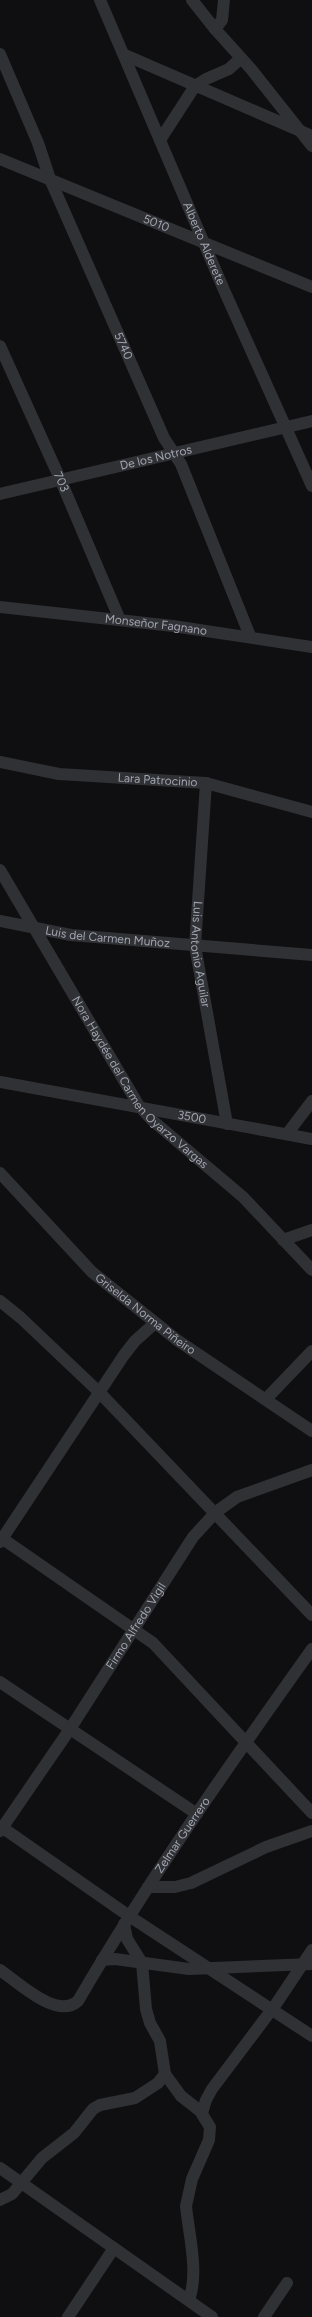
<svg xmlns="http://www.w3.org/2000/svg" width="312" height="2317" viewBox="0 0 312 2317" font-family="Figtree,sans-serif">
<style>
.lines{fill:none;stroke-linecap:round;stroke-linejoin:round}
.minor{stroke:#303135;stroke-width:12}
.labels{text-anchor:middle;stroke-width:3;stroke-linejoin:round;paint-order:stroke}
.street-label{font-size:12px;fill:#a1a5b1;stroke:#0a0a0b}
</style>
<rect width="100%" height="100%" fill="#0f0f11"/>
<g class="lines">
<g class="minor">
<path id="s1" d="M100,0l124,290 88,196"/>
<polyline points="192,0 215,29 251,69 312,146"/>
<polyline points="215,29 222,20 224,0"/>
<path id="s2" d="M0,54l38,89 12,36 114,259 17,26 69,172"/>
<polyline points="125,55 312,136"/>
<polyline points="160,140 195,86 206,79 229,69 241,58"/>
<path id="s3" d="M0,159l312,128"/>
<path id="s4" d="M0,346l61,135 59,139"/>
<path id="s5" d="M0,494l312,-73"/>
<path id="s6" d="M0,607l173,19 139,21"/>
<path id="s7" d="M0,762l59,12 147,9 106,29"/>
<path id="s8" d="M206,783l-11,163 32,178"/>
<path id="s9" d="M0,870l139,236 13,14 91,77 69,73"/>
<path id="s10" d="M0,921l71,14 241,20"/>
<path id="s11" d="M0,1082l312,57"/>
<polyline points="287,1134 312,1101"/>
<path id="s12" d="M0,1173l92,99 85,68 135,91"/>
<polyline points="283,1240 312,1230"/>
<polyline points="0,1301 21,1318 99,1392 312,1615"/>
<polyline points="266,1399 312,1351"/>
<polyline points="0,1537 153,1643 312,1813"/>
<polyline points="0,1542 124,1355 135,1341 155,1323"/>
<polyline points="0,1682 197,1814"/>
<polyline points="0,1826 129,1916 312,2036"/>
<path id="s13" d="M0,1831l70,-102 123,-192 23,-25 21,-15 75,-27"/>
<polyline points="148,1887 175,1887 191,1883 266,1847 312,1831"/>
<path d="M124,1924l3,15 15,24 4,46 4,14 10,18 5,33 16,22 19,15 10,16 -1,13 -17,39 -6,27c3,30 13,66 3,94"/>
<polyline points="102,1960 115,1959 189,1969 312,1964"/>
<path id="s14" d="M0,1970c19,13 57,50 78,31 71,-122 152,-237 234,-352"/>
<polyline points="202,2113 206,2100 212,2089 276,2004 312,1950"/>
<polyline points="0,2168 212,2317"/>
<polyline points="0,2200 12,2194 42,2158 74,2133 93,2109 100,2105 135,2098 158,2083 165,2074"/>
<polyline points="68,2317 114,2248"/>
<polyline points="264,2317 287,2283"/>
</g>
</g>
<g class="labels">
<g class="street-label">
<text dy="4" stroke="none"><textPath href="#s3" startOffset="169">5010</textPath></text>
<text dy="4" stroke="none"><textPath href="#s1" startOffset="265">Alberto Alderete</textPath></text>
<text dy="4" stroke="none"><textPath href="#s2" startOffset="317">5740</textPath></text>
<text dy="4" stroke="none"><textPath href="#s5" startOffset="160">De los Notros</textPath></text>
<text dy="4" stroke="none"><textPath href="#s4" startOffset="149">703</textPath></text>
<text dy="4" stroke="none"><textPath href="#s6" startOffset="157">Monseñor Fagnano</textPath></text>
<text dy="4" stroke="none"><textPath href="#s7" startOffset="159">Lara Patrocinio</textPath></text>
<text dy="4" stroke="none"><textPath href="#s10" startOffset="109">Luis del Carmen Muñoz</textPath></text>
<text dy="4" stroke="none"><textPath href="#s8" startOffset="172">Luis Antonio Aguilar</textPath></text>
<text dy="4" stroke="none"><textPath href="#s9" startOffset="256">Nora Haydée del Carmen Oyarzo Vargas</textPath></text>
<text dy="4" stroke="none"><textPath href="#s11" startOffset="195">3500</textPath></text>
<text dy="4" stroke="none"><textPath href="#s12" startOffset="203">Griselda Norma Piñeiro</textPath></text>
<text dy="4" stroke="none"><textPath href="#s13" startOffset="246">Firmo Alfredo Vigil</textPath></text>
<text dy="4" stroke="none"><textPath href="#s14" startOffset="286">Zelmar Guerrero</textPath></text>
</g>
</g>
</svg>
